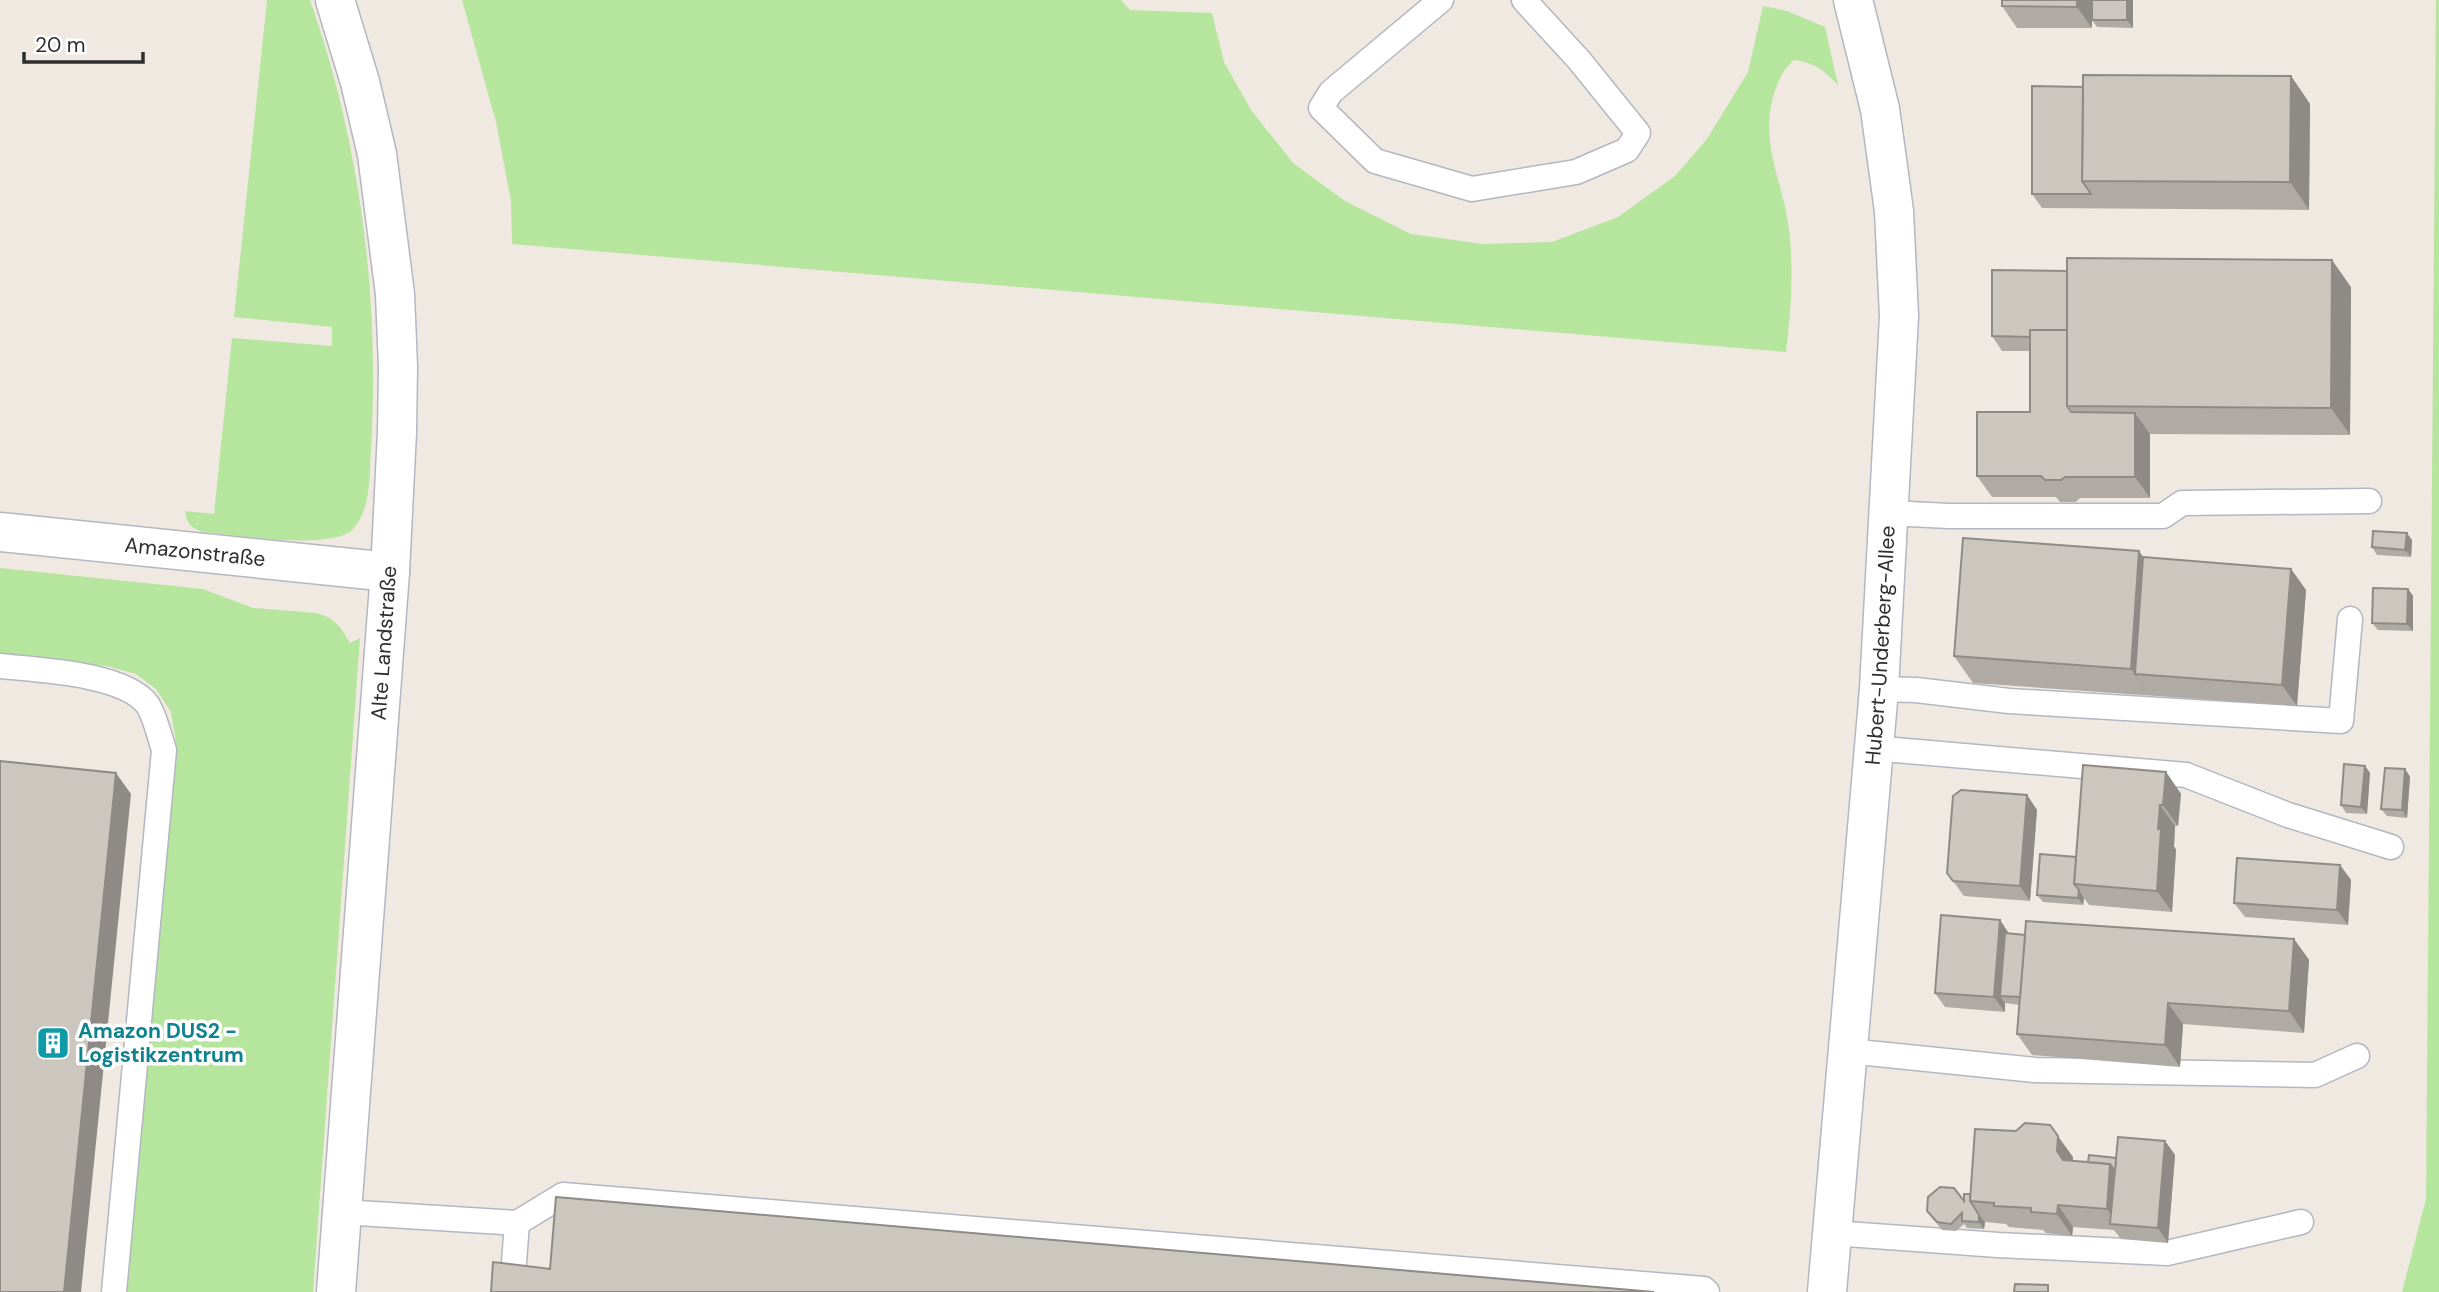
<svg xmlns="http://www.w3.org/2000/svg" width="2439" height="1292" viewBox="0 0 2439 1292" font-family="'DM Sans',sans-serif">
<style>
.green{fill:#b6e59e}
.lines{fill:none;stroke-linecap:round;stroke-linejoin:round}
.lane-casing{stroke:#b4b7c1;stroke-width:27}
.street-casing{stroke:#b4b7c1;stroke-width:41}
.secondary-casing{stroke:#b4b7c1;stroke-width:41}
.lane{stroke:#fff;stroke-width:24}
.street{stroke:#fff;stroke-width:38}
.secondary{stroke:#fff;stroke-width:38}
.wall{fill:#afaba4}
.shaded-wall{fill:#8e8b86}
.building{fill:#cbc7bf;stroke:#8e8b86;stroke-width:2}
.labels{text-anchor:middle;stroke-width:7;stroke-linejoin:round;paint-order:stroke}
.street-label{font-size:21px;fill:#2e2e2e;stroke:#fff}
.culture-label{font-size:21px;font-weight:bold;fill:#0d838f;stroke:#fff;text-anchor:start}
</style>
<rect width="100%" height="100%" fill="#efe9e1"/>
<g class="green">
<path d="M267,0h43c50,142 70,297 61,448 -2,26 1,60 -18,81 -20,22 -120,6 -150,3 -12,-4 -16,-8 -18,-21l29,3 18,-176 100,8v-19l-98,-10z"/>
<path d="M462,0h659l9,10 82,3 12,49 27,48 42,53 52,38 66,33 72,10 69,-2 66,-25 57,-41 32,-37 41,-67 15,-66 24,5 38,16 13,58c-14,-15 -23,-22 -44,-25 -12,11 -13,16 -19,31 -17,51 8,89 14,138 5,41 2,82 -3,123l-1274,-108 -1,-43 -15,-79z"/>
<polygon points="2436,0 2439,0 2439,1292 2402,1292 2426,1199"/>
<polygon points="0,568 203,589 253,608 317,613 330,618 340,627 350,643 360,638 313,1292 123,1292 176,743 171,712 156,689 136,674 107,666 0,655"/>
</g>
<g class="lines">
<defs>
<g id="lane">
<polyline points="1441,0 1331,92 1321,108 1375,161 1472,189 1576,172 1627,150 1638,133 1579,60 1524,0"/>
<polyline points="1888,513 1949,516 2163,516 2182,503 2369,501"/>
<path d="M0,666c37,4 123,7 147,38 7,9 13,34 17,46l-50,542"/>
<polyline points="1879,689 1916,690 2009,701 2341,721 2350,619"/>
<polyline points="1872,748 2186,775 2288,815 2391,847"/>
<polyline points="1848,1051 2035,1070 2315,1075 2357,1056"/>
<polyline points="342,1212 517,1223 512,1289"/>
<polyline points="517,1223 563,1195 1704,1289 1707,1292"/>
<polyline points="1833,1233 1998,1245 2167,1253 2301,1222"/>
</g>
<g id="street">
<path id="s1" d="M0,532l390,40"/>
<path id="s2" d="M1827,1292l52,-603 20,-373 -5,-105 -14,-102 -27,-109"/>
</g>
<polyline id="secondary" points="335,0 360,82 377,154 395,294 398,367 397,432 390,572 336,1292"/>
</defs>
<use href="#lane" class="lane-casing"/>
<use href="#street" class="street-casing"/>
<use href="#secondary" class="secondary-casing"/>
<use href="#lane" class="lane"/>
<use href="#street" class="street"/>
<use href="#secondary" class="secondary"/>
</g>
<g class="wall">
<polygon points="2092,0 2092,28 2017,28 2002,6"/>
<polygon points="2092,0 2133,0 2133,28 2097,27 2092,20"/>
<polygon points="2291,76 2310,104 2309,210 2042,208 2032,194 2083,87"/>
<polygon points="2351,287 2350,435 2150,434 2150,498 2080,498 2076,502 2060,502 2056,497 1992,497 1977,476 2030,412 2030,351 2002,351 1992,336"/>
<polygon points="2412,540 2411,557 2377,555 2372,547"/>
<polygon points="2143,557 2291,569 2306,590 2297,706 1973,683 1954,656"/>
<polygon points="2408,589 2413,596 2413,631 2378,630 2372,623"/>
<polygon points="2365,766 2370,773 2367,814 2346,813 2341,805"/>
<polygon points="2405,769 2410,777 2407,818 2387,816 2381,809"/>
<polygon points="2166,772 2181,794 2178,826 2175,826 2174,846 2176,850 2172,912 2089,905 2084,898 2083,905 2043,902 2037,895"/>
<polygon points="2027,795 2037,810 2030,901 1964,896 1947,873"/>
<polygon points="2340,865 2351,880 2348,925 2245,917 2234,903"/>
<polygon points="2000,920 2009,934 2294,939 2309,960 2304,1033 2183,1024 2180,1067 2032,1055 2017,1034 2020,1005 2005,1003 2005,1012 1945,1007 1935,993"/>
<polygon points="2165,1141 2175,1155 2168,1243 2121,1239 2114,1230 2073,1227 2072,1236 2046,1233 2043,1230 2009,1227 2006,1224 1985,1222 1984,1229 1967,1228 1964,1224 1956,1231 1942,1230 1927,1211 1964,1201 1970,1194 2073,1157 2073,1161 2088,1162 2116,1158"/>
</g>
<g class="shaded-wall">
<polygon points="2077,0 2092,0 2092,28 2077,7"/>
<polygon points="2127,0 2133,0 2133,28 2127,20"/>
<polygon points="2291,76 2310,104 2309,210 2290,182"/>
<polygon points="2332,260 2351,287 2350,435 2331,408"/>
<polygon points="2135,413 2150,434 2150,498 2135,477"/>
<polygon points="2407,533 2412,540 2411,557 2405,550"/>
<polygon points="2139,551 2158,578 2135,674 2150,696 2131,669"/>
<polygon points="2291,569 2306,590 2297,706 2282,685"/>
<polygon points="2408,589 2413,596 2413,631 2407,624"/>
<polygon points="2365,766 2370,773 2367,814 2361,807"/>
<polygon points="2405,769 2410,777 2407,818 2402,810"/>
<polygon points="2166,772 2181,794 2178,826 2163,805"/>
<polygon points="116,773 131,794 81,1292 64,1292"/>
<polygon points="2027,795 2037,810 2030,901 2020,886"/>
<polygon points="2160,805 2175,826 2174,846 2176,850 2172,912 2157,891 2158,829"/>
<polygon points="2340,865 2351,880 2348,925 2337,910"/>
<polygon points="2079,890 2084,898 2083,905 2078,898"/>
<polygon points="2000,920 2010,935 2000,996 2005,1003 2005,1012 1994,997"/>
<polygon points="2294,939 2309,960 2304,1033 2289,1011"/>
<polygon points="2168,1003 2183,1024 2180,1067 2165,1045"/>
<polygon points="2050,1125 2073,1157 2072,1172 2057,1151"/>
<polygon points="2165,1141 2175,1155 2168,1243 2158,1228"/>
<polygon points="2110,1164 2115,1171 2118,1225 2107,1209"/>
<polygon points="2058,1205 2073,1227 2072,1236 2057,1214"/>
<polygon points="1979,1215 1985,1222 1984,1229 1979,1222"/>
</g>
<g class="building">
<polygon points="2002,0 2077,0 2077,7 2002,6"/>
<rect x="2092" y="0" width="35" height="20"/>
<polygon points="2083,75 2291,76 2290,182 2082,181"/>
<polygon points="2032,86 2083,87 2082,181 2091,194 2032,194"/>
<polygon points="2067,258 2332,260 2331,408 2067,406"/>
<polygon points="1992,270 2067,271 2067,330 2030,330 2030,337 1992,336"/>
<polygon points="2030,330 2067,330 2067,406 2071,412 2135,413 2135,477 2065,477 2061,480 2045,480 2041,476 1977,476 1977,412 2030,412"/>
<polygon points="2373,531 2407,533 2405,550 2372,547"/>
<polygon points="1963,538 2139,551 2131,669 1954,656"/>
<polygon points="2143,557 2291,569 2282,685 2135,674"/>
<polygon points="2373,588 2408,589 2407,624 2372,623"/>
<polygon points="0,761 116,773 64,1292 0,1292"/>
<polygon points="2344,764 2365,766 2361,807 2341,805"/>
<polygon points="2083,765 2166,772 2163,805 2160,805 2158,829 2161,829 2157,891 2074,884"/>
<polygon points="2385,768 2405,769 2402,810 2381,809"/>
<polygon points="1961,790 2027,795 2020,886 1953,881 1947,873 1953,796"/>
<polygon points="2040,854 2076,857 2074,884 2079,890 2078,898 2037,895"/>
<polygon points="2237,858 2340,865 2337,910 2234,903"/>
<polygon points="1941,915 2000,920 1994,997 1935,993"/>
<polygon points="2026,921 2294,939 2289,1011 2168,1003 2165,1045 2017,1034"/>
<polygon points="2005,933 2025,935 2020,997 2000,996"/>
<polygon points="2025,1123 2050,1125 2058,1136 2057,1151 2063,1160 2110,1164 2107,1209 2058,1205 2057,1214 2031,1212 2031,1208 1994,1206 1994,1203 1970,1201 1975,1129 2016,1131"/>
<polygon points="2118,1137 2165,1141 2158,1228 2110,1224"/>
<polygon points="2089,1155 2116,1158 2115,1171 2110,1164 2088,1162"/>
<polygon points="1940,1187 1954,1188 1964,1201 1964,1194 1970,1194 1970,1201 1979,1215 1979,1222 1962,1221 1962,1213 1951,1224 1937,1222 1927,1211 1928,1197"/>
<polygon points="556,1197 1654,1292 491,1292 493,1262 550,1269"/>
<polygon points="2015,1284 2048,1285 2048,1292 2014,1292"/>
</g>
<defs>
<symbol id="building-square" viewBox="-11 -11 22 22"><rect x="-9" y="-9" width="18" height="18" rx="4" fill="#0f9aa8" stroke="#fff"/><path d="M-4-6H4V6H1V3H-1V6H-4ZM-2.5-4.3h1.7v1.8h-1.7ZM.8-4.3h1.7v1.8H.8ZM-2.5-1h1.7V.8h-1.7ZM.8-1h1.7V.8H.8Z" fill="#fff"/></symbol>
</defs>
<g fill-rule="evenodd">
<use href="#building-square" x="34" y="1024" width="38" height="38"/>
</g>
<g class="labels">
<g class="street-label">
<text dy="7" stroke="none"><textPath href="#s1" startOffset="196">Amazonstraße</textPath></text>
<text transform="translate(384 643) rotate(-86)" y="7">Alte Landstraße</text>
<text dy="7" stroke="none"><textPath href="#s2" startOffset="649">Hubert-Underberg-Allee</textPath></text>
</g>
<g class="culture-label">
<text x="78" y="1038">Amazon DUS2 -<tspan x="78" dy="24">Logistikzentrum</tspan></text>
</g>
</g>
<path d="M24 52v10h119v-10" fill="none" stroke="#2e2e2e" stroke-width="3.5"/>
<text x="35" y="52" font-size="21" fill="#2e2e2e" stroke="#ffffff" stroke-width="5" paint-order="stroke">20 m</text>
</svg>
